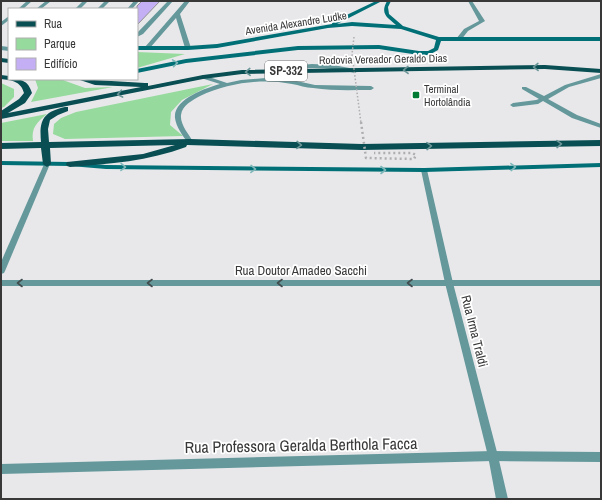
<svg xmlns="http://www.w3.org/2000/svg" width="602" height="500" viewBox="0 0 602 500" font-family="'Archivo Narrow',sans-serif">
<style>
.green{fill:#97da9d}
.building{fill:#c4aff5;stroke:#908f91}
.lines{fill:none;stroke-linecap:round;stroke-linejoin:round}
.service{fill:#64989b;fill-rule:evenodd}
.minor{fill:#64989b;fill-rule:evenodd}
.tertiary{fill:#64989b;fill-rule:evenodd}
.secondary{fill:#017076;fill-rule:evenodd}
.primary{fill:#084e52;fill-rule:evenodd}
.path-bridge-far1{stroke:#aeaeb0;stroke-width:1.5;stroke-dasharray:1.5 2;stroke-linecap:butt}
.path-bridge{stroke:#aeaeb0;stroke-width:2.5;stroke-dasharray:2 3;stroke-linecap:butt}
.oneway{stroke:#80b8ba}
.oneway2{stroke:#6b9597}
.oneway3{stroke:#414b4d}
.poi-dot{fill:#007c34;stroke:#fff;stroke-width:1.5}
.labels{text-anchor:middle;stroke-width:3.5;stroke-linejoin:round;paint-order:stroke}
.far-street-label{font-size:11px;fill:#383839;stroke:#fff}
.far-poi-label{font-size:11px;fill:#383839;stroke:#fff;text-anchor:start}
.shield{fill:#fff;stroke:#747474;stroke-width:1}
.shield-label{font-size:12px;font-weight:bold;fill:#383839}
.street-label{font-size:13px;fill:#383839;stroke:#fff}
.near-street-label{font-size:16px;fill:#383839;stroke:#fff}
</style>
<rect width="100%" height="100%" fill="#e8e8eb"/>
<g class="green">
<polygon points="137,52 185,54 137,68"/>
<polygon points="35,79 60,79 85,88 113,87 31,102 38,88"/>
<polygon points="1,83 14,89 14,97 4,107 1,108"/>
<polygon points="213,84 182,100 171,112 170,125 183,136 65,139 53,134 54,124 61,118 76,112"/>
<path d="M47,114c-10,8 -16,14 -14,27h-32v-18z"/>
</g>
<polygon class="building" points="142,1 160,1 137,25 137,6"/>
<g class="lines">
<g class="service">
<polygon points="27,1 32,1 23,9 18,9"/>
<polygon points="46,1 51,1 41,9 36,9"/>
<polygon points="83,1 88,1 80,9 75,9"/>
<polygon points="105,1 110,1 102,9 97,9"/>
<polygon points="134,1 139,1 132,9 127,9"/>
<polygon points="168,1 173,1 143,34 137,37 137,33"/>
<polygon points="9,16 9,20 1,26 1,22"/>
<polygon points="1,46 9,47 9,51 1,50"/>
<path d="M312,64l21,1 22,4 3,2 -3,2c-29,-7 -57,-6 -87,0l-3,-2 14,-4z"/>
<polygon points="601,74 601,78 569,87 548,99 577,115 601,124 601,128 572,118 543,101 538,104 513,107 510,105 513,103 536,100 539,99 522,89 522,87 526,87 544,96 565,85"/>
<path d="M203,75l24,8 14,-3 25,-2 26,2 23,5 56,1 3,2 -3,2c-19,0 -39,1 -58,-2 -7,0 -14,-3 -21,-4 -31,-6 -64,-1 -92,12 -7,4 -18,9 -19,19 -1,10 8,19 12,27l-3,2 -2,-1c-5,-7 -12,-16 -13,-25 -2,-19 31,-30 45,-34l-19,-6 -1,-1z"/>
</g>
<g class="minor">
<polygon points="468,1 472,1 485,21 468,31 461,40 459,41 456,39 464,29 479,21"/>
<rect x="1" y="280" width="600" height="6"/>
<polygon points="493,451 601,452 601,462 493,461 1,474 1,464"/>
</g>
<g class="tertiary">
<polygon points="185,1 190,1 180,14 191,48 190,49 185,48 176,18 149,49 145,49 145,47"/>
<polygon points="45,162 49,162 50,164 5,271 4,273 1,274 1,262"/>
<polygon points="422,168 426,168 427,170 453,283 498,456 508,499 496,499 488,456 445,283 421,170"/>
</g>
<g class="secondary">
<path d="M376,1h6l-45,23 15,-2 44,3c-9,-8 -16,-11 -9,-24h4l-3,6 1,7 14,12 36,11h162v4h-160l-3,9 -9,5h-10l-40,-6 -81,1 -112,13 -49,10v-4l49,-10 112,-13 81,-1 40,6h9l6,-3 2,-8 -35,-11 -49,-3 -24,2 -111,20 -29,2h-51v-4h51l29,-2 115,-20v-2z"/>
<polygon points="1,161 70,162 106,165 424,168 601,163 601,167 424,172 106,169 70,166 1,165"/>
</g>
<g class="primary">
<polygon points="1,58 9,59 9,63 1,62"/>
<path d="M545,65l56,4v4l-56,-4 -303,5 -39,5 -202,40v-8l18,-12 5,-6c-3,-12 -13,-13 -23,-14v-4l8,1v3c12,0 19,1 23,14l-7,10 -17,10 133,-26 -46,-2 -18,-6 68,4h3v3l55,-11 39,-5z"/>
<path d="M65,107h3v4l-10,4 -8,5 -2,9 1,13 141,-3 172,5 239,-4v6l-239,4 -175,-5 -1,2c-37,14 -77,17 -116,20l-3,-1 -1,-2 1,-2 76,-8 32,-9 -125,3 1,16 -4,3 -4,-3 -2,-16 -40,1v-6l40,-1c-2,-22 2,-30 24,-35z"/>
</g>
<polyline class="path-bridge-far1" points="354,37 352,54 361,123"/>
<polyline class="path-bridge" points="361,122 366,158 414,159 416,155 412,153 374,153"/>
</g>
<defs><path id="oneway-chevron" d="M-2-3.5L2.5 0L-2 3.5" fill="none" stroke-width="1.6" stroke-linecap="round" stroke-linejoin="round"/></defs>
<g class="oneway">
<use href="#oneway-chevron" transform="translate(175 63) rotate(-9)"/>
<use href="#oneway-chevron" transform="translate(123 167) rotate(1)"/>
<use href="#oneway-chevron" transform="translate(513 167) rotate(-2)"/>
<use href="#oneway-chevron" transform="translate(253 169) rotate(1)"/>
<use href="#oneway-chevron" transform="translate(383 170)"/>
</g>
<g class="oneway2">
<use href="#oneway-chevron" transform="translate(536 67) rotate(179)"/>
<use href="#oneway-chevron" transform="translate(406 70) rotate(179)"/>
<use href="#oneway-chevron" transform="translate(248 72) rotate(177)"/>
<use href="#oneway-chevron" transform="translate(120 94) rotate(169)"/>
<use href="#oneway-chevron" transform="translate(559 144) rotate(-1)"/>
<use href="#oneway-chevron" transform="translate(299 145) rotate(2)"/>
<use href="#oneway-chevron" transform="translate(429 146) rotate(-1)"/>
</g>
<g class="oneway3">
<use href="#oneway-chevron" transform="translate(20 283) rotate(180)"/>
<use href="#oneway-chevron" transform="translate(150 283) rotate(180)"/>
<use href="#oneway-chevron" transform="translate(280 283) rotate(180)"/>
<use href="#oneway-chevron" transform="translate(410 283) rotate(180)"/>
</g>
<rect class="poi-dot" x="412" y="91" width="8" height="8" rx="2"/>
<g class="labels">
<g class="far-street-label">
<text transform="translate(296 23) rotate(-9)" y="4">Avenida Alexandre Ludke</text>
<text transform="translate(383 59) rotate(-1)" y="4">Rodovia Vereador Geraldo Dias</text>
</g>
<g class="far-poi-label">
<text x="424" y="93">Terminal<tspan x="424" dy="13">Hortolândia</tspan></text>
</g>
<rect class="shield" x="265" y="61" width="42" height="20" rx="3"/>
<g class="shield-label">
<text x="286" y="75">SP-332</text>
</g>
<g class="street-label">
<text x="301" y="275">Rua Doutor Amadeo Sacchi</text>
<text transform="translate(475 331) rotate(76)" y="5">Rua Irma Traldi</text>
</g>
<g class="near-street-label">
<text transform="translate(301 445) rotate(-1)" y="6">Rua Professora Geralda Berthola Facca</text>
</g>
</g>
<rect width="602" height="500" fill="none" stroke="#383839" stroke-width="4"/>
<rect x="8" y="8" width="130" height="72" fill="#ffffff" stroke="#afafb0"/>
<rect x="16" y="21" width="20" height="6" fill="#084e52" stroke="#afafb0"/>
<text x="44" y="28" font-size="12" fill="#383839">Rua</text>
<rect x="16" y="38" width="20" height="12" fill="#97da9d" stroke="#afafb0"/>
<text x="44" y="48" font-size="12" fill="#383839">Parque</text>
<rect x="16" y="58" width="20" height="12" fill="#c4aff5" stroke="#afafb0"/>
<text x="44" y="68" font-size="12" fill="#383839">Edifício</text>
</svg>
